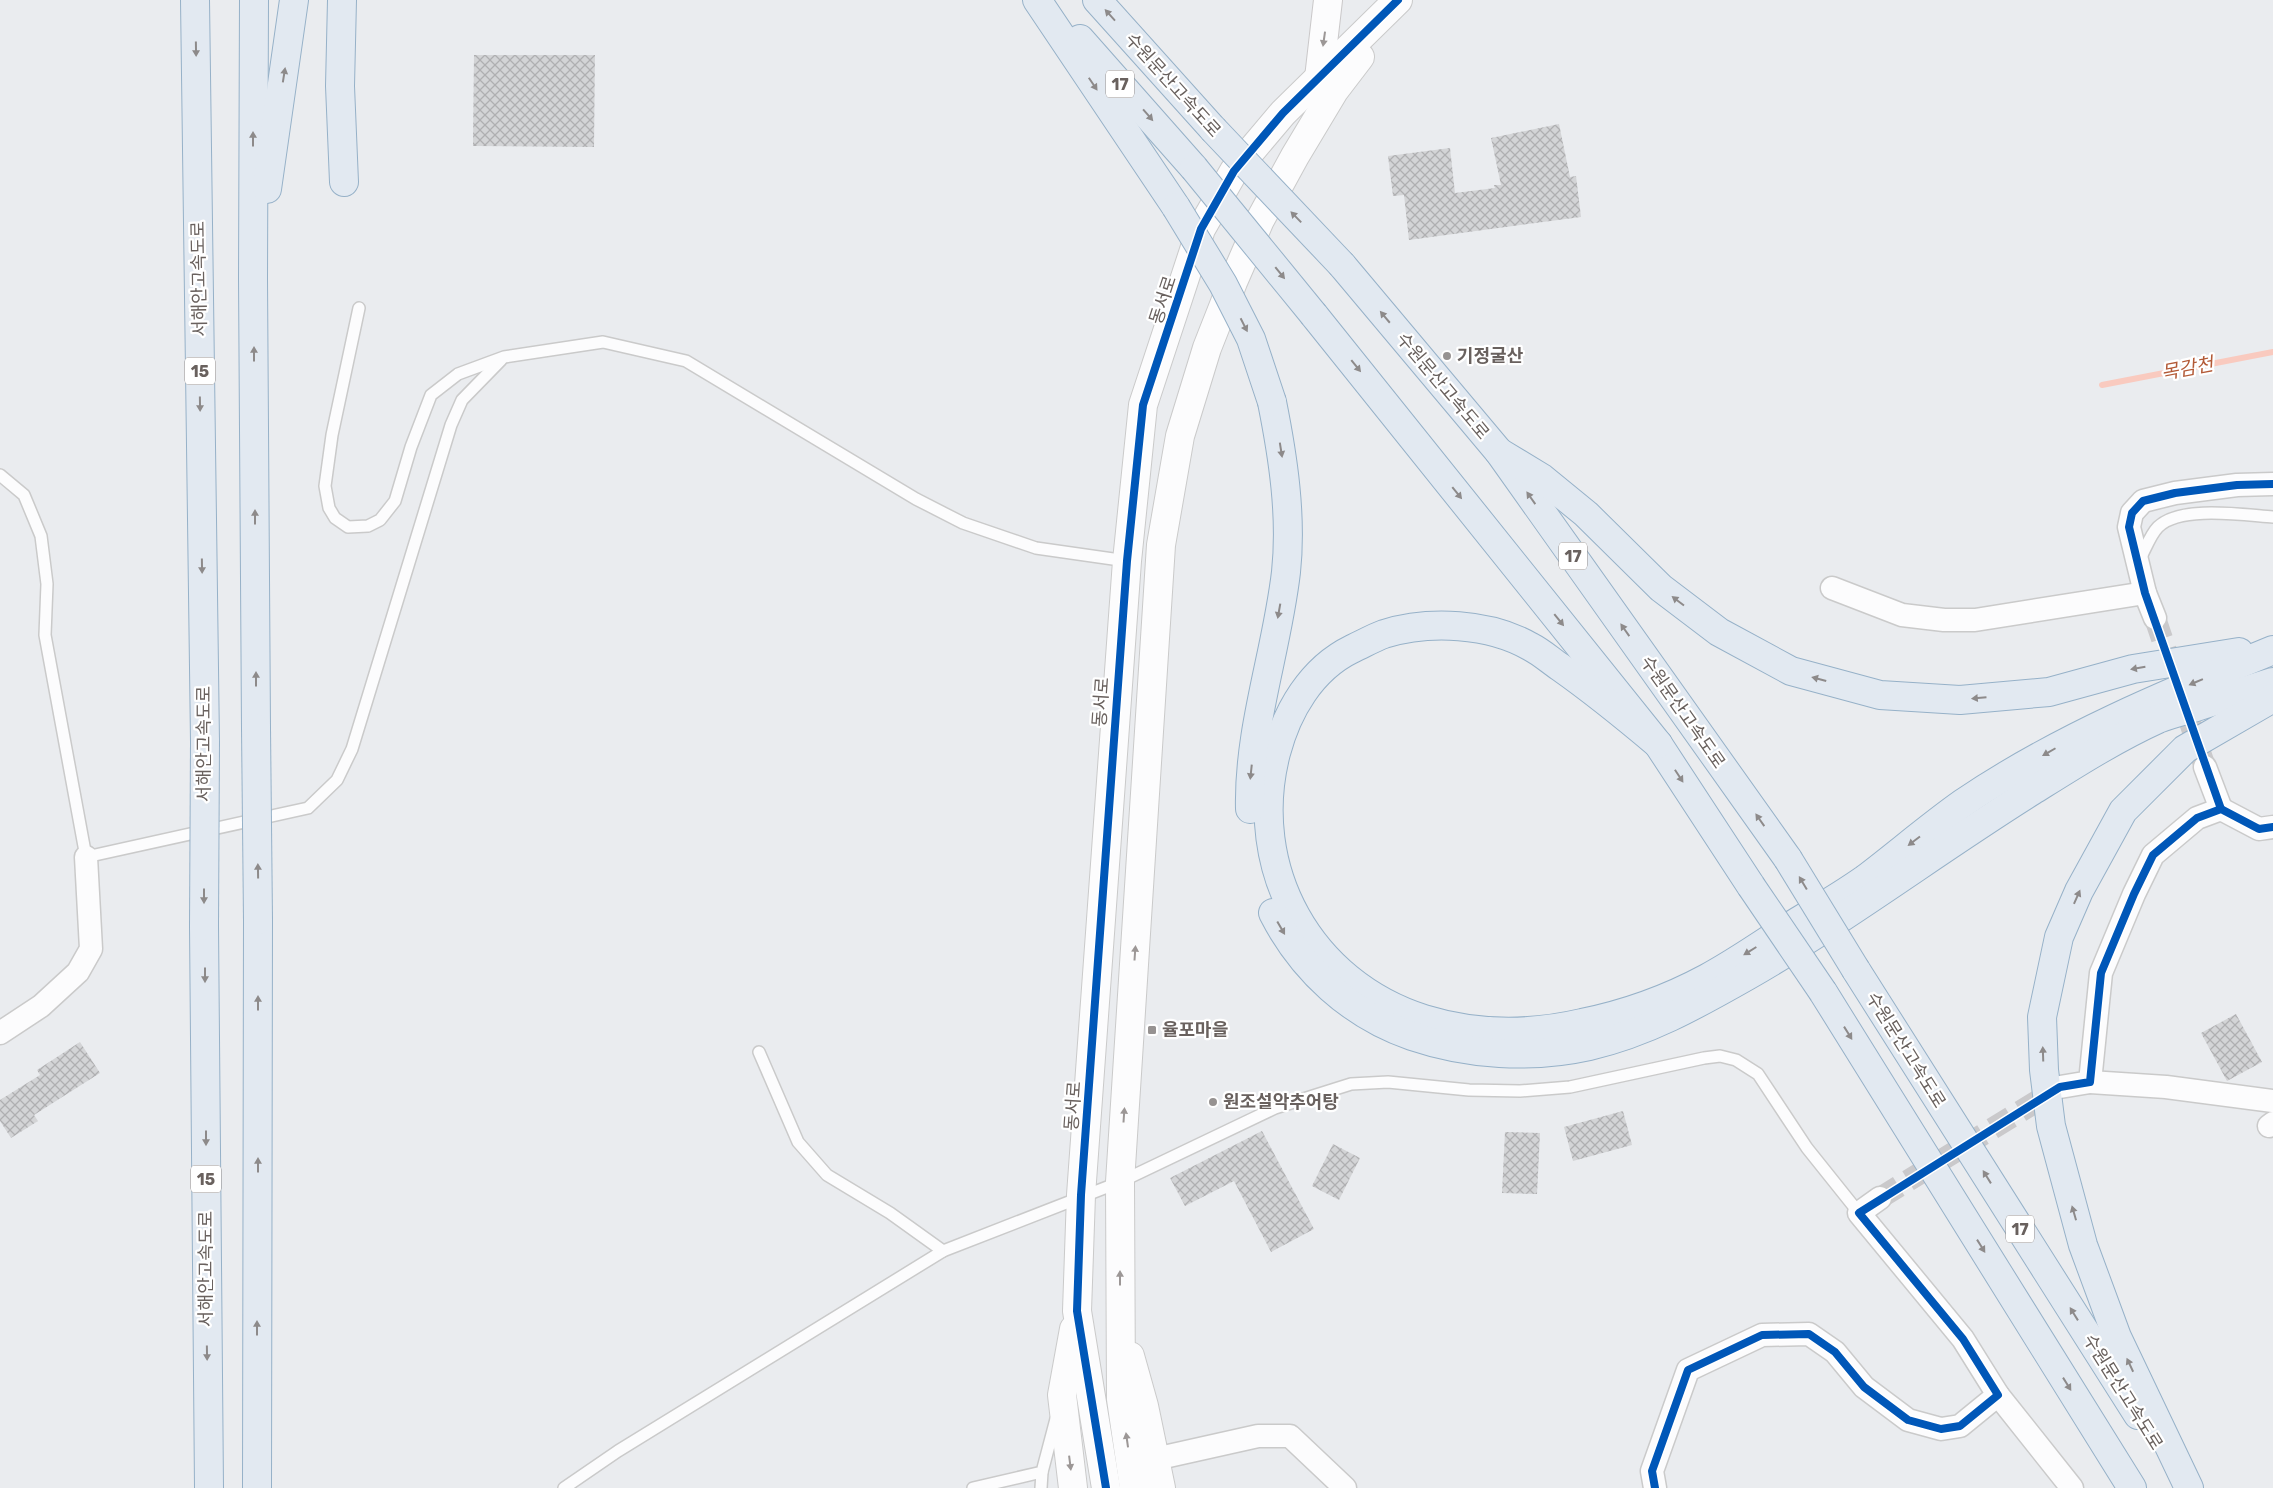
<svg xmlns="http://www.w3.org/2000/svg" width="2273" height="1488" viewBox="0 0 2273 1488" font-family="Rubik,'Noto Sans KR',sans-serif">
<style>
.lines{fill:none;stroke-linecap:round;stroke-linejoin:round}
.stream{stroke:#f9cabf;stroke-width:6}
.building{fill:url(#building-cross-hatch)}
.minor-tunnel{stroke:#cac9cb;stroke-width:22;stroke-dasharray:22 11;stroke-linecap:butt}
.service-casing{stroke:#cacaca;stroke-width:14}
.minor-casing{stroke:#cacaca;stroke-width:25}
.tertiary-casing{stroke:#cacaca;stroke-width:30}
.secondary-casing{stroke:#cac8c9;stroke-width:30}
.motorway-casing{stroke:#96b1c8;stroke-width:30}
.service{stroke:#fcfcfd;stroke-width:11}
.minor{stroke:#fcfcfd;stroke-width:22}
.tertiary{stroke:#fcfcfd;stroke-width:28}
.secondary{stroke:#fcfcfd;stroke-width:28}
.motorway{stroke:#e2e9f1;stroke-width:28}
.motorway-bridge-casing{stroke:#96b1c8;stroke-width:30;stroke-linecap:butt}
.motorway-bridge{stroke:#e2e9f1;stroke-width:28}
.cycleway-casing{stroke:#fff;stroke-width:11}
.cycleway{stroke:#0057b8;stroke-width:8}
.oneway{fill:#8d8a8a}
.oneway2{fill:#9c9796}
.poi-dot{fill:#969291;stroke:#fff;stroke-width:2}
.labels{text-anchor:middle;stroke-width:4.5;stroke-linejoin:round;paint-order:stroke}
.shield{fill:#fff;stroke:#96908e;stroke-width:1}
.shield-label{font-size:16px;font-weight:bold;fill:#69615e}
.street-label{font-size:18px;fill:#69615e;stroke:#fff}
.poi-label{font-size:18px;font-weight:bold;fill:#69615e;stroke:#fff;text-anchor:start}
.water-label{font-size:19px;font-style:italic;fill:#b35a37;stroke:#fff}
</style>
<defs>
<pattern id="building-cross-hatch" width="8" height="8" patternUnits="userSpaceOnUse" patternTransform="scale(1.25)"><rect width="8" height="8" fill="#d3d4d6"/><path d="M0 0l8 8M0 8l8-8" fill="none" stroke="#afafb1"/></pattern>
</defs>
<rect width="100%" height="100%" fill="#eaecef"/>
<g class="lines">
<polyline class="stream" points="2102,385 2273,352"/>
</g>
<g class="building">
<polygon points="474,55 595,55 594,147 473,146"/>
<polygon points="1559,124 1570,177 1576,176 1581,217 1409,240 1404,195 1393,196 1388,156 1450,148 1455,193 1495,188 1494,185 1501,185 1491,138"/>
<polygon points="2236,1014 2262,1062 2227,1081 2201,1033"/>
<polygon points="80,1042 100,1073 34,1115 38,1121 11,1138 0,1121 0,1100 40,1075 37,1070"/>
<polygon points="1623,1111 1632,1145 1573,1161 1564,1127"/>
<polygon points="1262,1131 1314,1229 1271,1252 1234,1181 1185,1206 1170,1178"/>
<polygon points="1505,1132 1540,1133 1537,1194 1502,1193"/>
<polygon points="1333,1144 1360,1158 1339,1200 1312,1186"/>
</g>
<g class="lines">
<g class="minor-tunnel">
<polyline points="2155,618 2205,767"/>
<polyline points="1880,1198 2060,1087"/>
</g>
<defs>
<g id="service">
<polyline points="359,308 332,435 325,486 329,508 335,518 348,527 368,526 380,520 395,501 411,447 431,395 458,374 504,357 603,342 686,361 916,499 963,523 1036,548 1127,561"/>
<polyline points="0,475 24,495 41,536 47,584 45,635 86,857 308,808 337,780 352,749 451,425 462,400 501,360"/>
<path d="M2139,561c6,-11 11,-26 19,-34 22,-22 86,-12 115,-10"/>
<polyline points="759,1052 798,1142 827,1175 890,1213 943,1251"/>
<polyline points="564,1488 618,1451 943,1251 1120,1182 1275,1108 1351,1084 1388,1082 1469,1090 1520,1091 1570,1087 1704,1058 1720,1056 1736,1060 1758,1074 1807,1148 1859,1213"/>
<polyline points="973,1488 1042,1472 1056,1419"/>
<polyline points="1041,1488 1042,1472"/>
</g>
<g id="minor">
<polyline points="1832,588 1902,615 1944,620 1975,620 2145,593"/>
<polyline points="2155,618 2145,593 2129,527 2132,513 2143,501 2175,493 2237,485 2273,484"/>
<polyline points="2205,767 2221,809"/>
<polyline points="0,1033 41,1006 78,972 91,949 86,857"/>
<polyline points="2090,1082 2166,1087 2273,1101"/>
<polyline points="2060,1087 2090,1082 2101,973 2134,894 2153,855 2197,818 2221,809 2259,829 2273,827"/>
<polyline points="2269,1126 2273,1123"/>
<polyline points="1998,1395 2072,1488"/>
<polyline points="1155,1459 1258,1436 1290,1436 1345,1488"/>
<polyline points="1655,1488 1652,1471 1688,1370 1762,1335 1809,1334 1835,1352 1864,1387 1908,1420 1941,1429 1960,1426 1998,1395 1963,1339 1859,1213 1880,1198"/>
</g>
<g id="tertiary">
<polyline points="1130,1356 1144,1406 1161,1488"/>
<polyline points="1073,1488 1062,1395 1074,1329"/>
<polyline points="1106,1488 1077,1311 1081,1195 1127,561 1143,405 1201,229 1234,171 1283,113 1398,0"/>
<polyline points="1134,1488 1121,1399 1120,1182 1161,545 1180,436 1207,348 1233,282 1260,220 1295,156 1334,91 1360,57"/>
</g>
<polyline id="secondary" points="1319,78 1328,0"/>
<g id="motorway">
<polyline points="195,0 205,742"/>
<polyline points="254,0 253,279 256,728"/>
<polyline points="342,0 340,86 344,182"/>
<polyline points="1037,0 1176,207"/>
<polyline points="1097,0 1213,129"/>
<polyline points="1080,39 1194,168"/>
<polyline points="267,189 294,0"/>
<polyline points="1342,265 1499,452 1788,859"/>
<polyline points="1314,315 1658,744 1751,886"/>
<polyline points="1499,452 1542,478 1586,514 1661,588 1719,632 1791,671 1880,695 1960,700 2049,692 2133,669 2239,652"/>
<path d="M1658,744c-32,-27 -64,-53 -98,-77 -9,-6 -19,-15 -29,-20 -41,-24 -102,-27 -147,-13 -11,4 -21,10 -32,15 -41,20 -65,62 -76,104 -30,116 34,230 148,266 52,16 106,16 158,4 44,-9 86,-24 125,-45 28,-15 55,-34 83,-52 25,-15 51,-30 75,-47 33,-25 64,-52 98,-76 94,-64 205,-110 310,-153"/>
<path d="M1250,809c-2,-80 27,-158 36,-237 6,-56 -3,-115 -14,-170"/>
<path d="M1273,913c29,57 78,102 139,123 56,19 119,23 177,10 57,-13 107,-41 158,-70 98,-56 189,-125 285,-185 40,-25 82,-52 126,-72 12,-5 25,-8 38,-12 26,-8 51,-17 77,-25"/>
<polyline points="204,926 209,1488"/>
<polyline points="1856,970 2138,1415"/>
<polyline points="1823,992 2132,1488"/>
<polyline points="257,1488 258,920"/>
<polyline points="2189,1488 2117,1337 2083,1245 2051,1126 2044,1070 2042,1017 2059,937 2079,891 2123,811 2185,749 2273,698"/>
</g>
</defs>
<use href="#service" class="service-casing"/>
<use href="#minor" class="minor-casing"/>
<use href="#tertiary" class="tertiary-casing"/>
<use href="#secondary" class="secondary-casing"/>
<use href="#motorway" class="motorway-casing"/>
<use href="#service" class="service"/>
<use href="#minor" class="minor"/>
<use href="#tertiary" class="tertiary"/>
<use href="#secondary" class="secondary"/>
<use href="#motorway" class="motorway"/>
<defs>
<g id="motorway-bridge">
<polyline points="1213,129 1342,265"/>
<polyline points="1194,168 1314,315"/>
<polyline points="1176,207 1223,284 1251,339 1272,402"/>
<polyline points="256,728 258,920"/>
<polyline points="1788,859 1856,970"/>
<polyline points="1751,886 1823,992"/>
<polyline points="204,926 205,742"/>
</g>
</defs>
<use href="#motorway-bridge" class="motorway-bridge-casing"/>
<use href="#motorway-bridge" class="motorway-bridge"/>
<defs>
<g id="cycleway">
<polyline points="2221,809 2145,593 2129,527 2132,513 2143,501 2175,493 2237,485 2273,484"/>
<polyline points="1106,1488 1077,1311 1081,1195 1127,561 1143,405 1201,229 1234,171 1283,113 1398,0"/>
<polyline points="1655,1488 1652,1471 1688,1370 1762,1335 1809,1334 1835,1352 1864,1387 1908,1420 1941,1429 1960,1426 1998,1395 1963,1339 1859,1213 2060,1087 2090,1082 2101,973 2134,894 2153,855 2197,818 2221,809 2259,829 2273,827"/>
</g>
</defs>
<use href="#cycleway" class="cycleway-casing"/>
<use href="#cycleway" class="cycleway"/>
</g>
<defs><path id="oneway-solid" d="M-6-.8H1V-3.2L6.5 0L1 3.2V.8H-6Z" transform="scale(1.25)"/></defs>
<g class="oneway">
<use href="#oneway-solid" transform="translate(1110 15) rotate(-132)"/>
<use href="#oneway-solid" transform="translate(196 49) rotate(89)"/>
<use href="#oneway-solid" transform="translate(284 75) rotate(-81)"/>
<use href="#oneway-solid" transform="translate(1093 84) rotate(56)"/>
<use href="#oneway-solid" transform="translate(1148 115) rotate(49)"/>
<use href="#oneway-solid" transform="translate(253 139) rotate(-90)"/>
<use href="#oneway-solid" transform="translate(1296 217) rotate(-134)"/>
<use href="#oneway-solid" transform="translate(1280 273) rotate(51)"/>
<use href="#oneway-solid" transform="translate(1385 317) rotate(-130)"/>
<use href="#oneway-solid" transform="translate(1244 325) rotate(63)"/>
<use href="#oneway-solid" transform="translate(254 354) rotate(-90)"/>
<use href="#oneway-solid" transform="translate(1356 366) rotate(51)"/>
<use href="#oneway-solid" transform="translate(200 404) rotate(89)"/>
<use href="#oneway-solid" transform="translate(1281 450) rotate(81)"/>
<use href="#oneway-solid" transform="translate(1457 493) rotate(51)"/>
<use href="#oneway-solid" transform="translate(1531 498) rotate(-125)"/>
<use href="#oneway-solid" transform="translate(255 517) rotate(-90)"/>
<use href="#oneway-solid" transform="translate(202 566) rotate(89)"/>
<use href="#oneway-solid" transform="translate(1678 601) rotate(-143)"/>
<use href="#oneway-solid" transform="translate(1279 611) rotate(100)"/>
<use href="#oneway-solid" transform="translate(1559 620) rotate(51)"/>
<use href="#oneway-solid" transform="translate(1625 630) rotate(-125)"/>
<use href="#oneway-solid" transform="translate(2138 668) rotate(170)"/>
<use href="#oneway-solid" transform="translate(256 679) rotate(-90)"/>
<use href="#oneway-solid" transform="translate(1819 679) rotate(-165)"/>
<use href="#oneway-solid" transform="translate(2196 682) rotate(157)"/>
<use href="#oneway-solid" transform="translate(1979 698) rotate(175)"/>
<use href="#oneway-solid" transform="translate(2049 752) rotate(150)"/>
<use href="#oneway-solid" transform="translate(1251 772) rotate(96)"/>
<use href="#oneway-solid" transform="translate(1679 776) rotate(57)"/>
<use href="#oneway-solid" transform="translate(1760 820) rotate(-125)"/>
<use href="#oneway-solid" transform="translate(1914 841) rotate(143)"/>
<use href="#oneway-solid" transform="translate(258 871) rotate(-91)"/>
<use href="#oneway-solid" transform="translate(1803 883) rotate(-121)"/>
<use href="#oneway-solid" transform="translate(204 896) rotate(90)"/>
<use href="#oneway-solid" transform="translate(2077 897) rotate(-66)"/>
<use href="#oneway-solid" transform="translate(1281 928) rotate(60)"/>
<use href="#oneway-solid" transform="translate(1750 951) rotate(148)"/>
<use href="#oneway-solid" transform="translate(205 975) rotate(90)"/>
<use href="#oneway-solid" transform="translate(258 1003) rotate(-90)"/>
<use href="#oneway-solid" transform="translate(1848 1033) rotate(58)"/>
<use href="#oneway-solid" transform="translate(2043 1054) rotate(-92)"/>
<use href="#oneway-solid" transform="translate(206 1138) rotate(90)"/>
<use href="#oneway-solid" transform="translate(258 1165) rotate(-90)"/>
<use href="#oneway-solid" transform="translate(1987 1177) rotate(-122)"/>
<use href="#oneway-solid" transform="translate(2074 1213) rotate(-106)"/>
<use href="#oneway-solid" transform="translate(1981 1246) rotate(58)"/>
<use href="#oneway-solid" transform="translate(2074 1314) rotate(-122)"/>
<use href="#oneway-solid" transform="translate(257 1328) rotate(-90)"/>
<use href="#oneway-solid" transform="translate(207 1353) rotate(89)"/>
<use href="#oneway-solid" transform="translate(2130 1365) rotate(-115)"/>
<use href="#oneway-solid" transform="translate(2067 1384) rotate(58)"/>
</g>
<g class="oneway2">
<use href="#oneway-solid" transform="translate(1324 39) rotate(98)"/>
<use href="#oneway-solid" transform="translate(1135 953) rotate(-86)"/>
<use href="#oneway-solid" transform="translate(1124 1115) rotate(-86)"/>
<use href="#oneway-solid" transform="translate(1120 1278) rotate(-90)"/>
<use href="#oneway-solid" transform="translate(1127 1440) rotate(-98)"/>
<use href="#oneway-solid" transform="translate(1070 1463) rotate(83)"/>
</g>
<g class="poi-dot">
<circle cx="1447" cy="356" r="5"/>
<rect x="1147" y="1025" width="10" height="10" rx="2.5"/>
<circle cx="1213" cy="1102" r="5"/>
</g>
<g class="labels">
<g class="shield">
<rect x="1106" y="70.5" width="28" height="27" rx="4"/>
<rect x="185" y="357.5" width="30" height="27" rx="4"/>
<rect x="1559" y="542.5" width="28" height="27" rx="4"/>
<rect x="191" y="1165.5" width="30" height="27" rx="4"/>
<rect x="2006" y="1215.5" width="28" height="27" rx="4"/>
</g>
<g class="shield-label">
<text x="1120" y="90">17</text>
<text x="200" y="377">15</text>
<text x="1573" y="562">17</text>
<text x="206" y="1185">15</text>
<text x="2020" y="1235">17</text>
</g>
<g class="street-label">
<text transform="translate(1173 85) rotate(48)" y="6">수원문산고속도로</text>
<text transform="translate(199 279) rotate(-91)" y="6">서해안고속도로</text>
<text transform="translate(1163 300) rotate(-72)" y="6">동서로</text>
<text transform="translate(1443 386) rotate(50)" y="6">수원문산고속도로</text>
<text transform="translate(1101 702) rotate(-86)" y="6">동서로</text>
<text transform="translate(1683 712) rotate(55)" y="6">수원문산고속도로</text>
<text transform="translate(204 744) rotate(-90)" y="6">서해안고속도로</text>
<text transform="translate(1906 1050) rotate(58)" y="6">수원문산고속도로</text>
<text transform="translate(1073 1106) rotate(-86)" y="6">동서로</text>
<text transform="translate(206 1269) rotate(-90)" y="6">서해안고속도로</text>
<text transform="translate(2123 1392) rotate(58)" y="6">수원문산고속도로</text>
</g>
<g class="poi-label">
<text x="1457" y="362">기정굴산</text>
<text x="1162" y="1036">율포마을</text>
<text x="1223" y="1108">원조설악추어탕</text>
</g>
<g class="water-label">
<text transform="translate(2187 368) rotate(-11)" y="7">목감천</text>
</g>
</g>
</svg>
